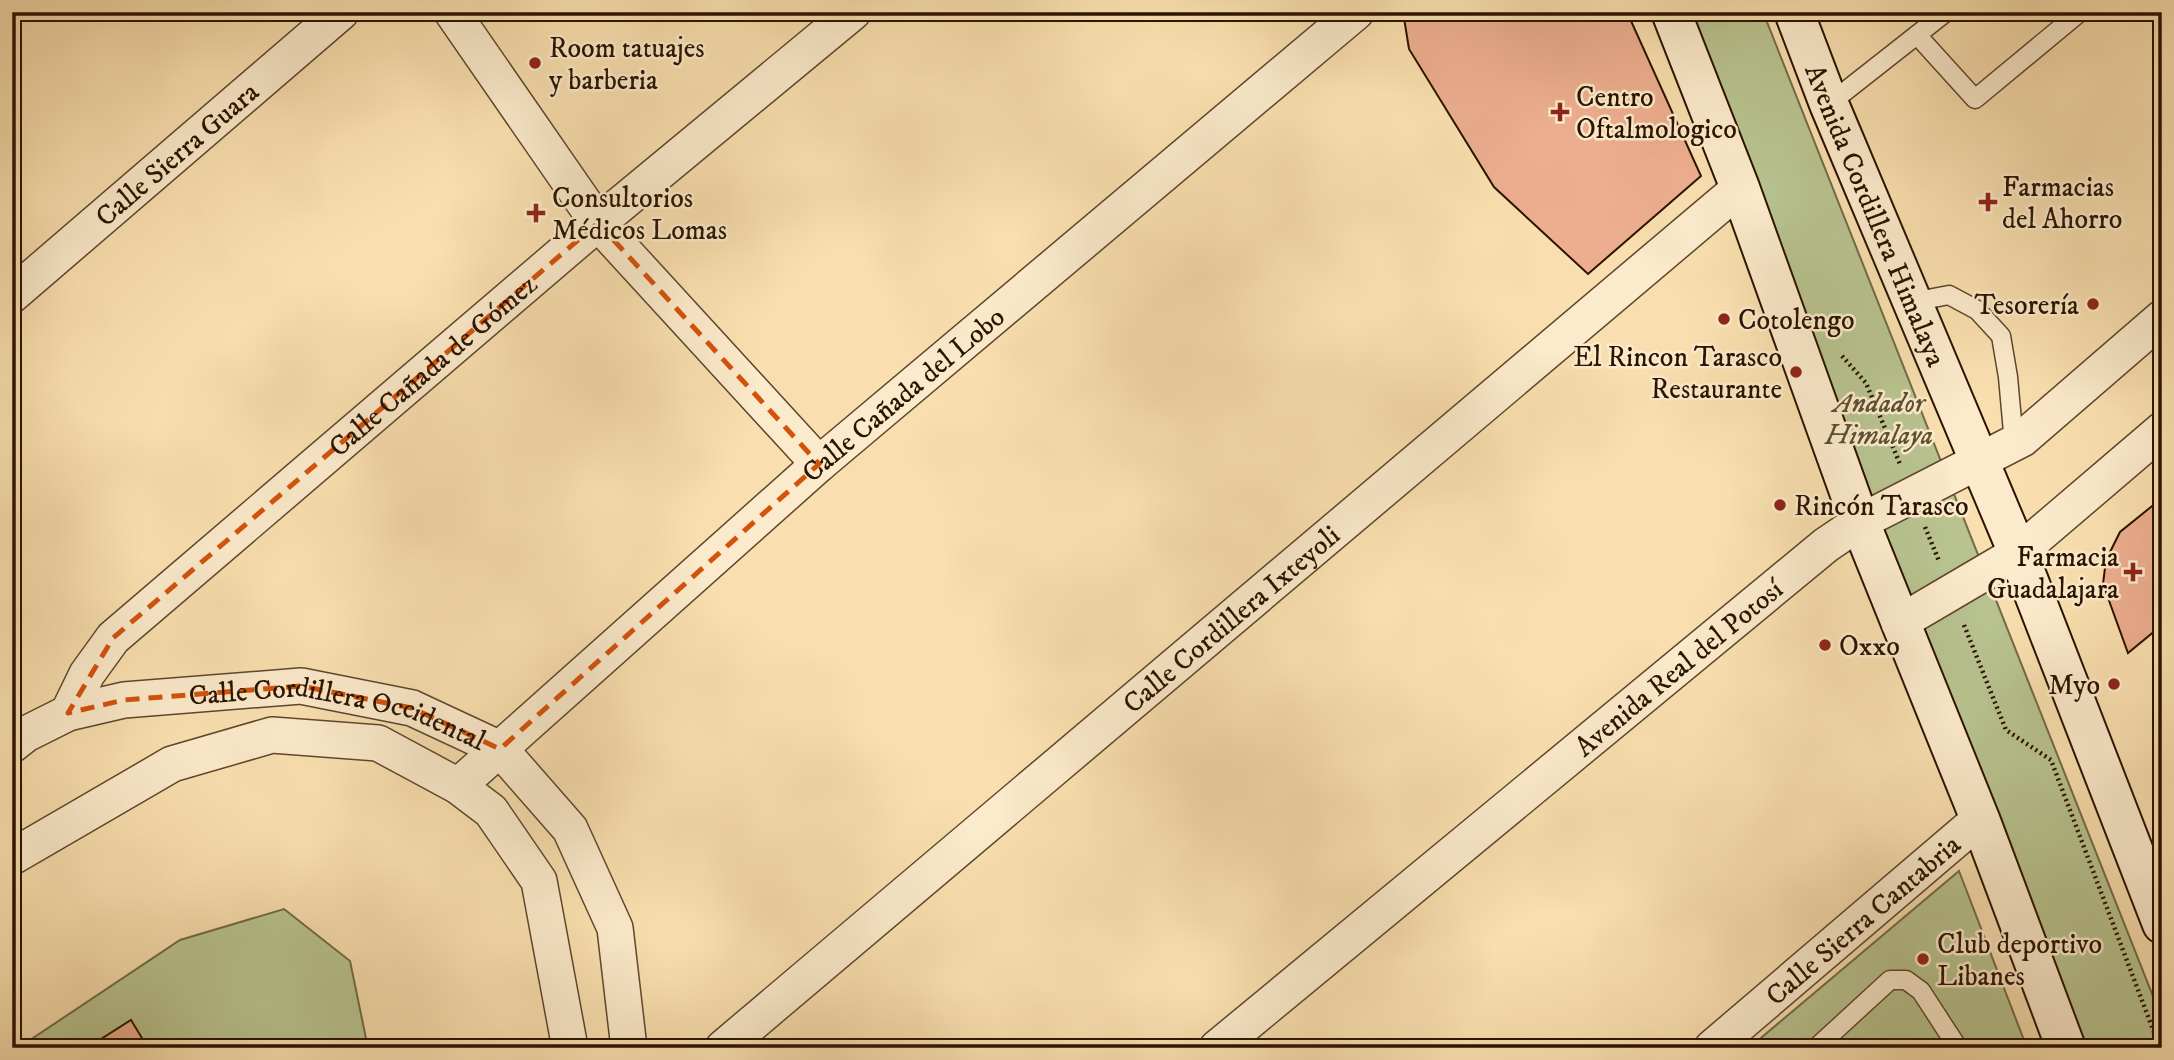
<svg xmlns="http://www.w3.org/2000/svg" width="2174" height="1060" viewBox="0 0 2174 1060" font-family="'IM FELL DW Pica',serif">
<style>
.green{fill:#b8c38f;stroke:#726b48;stroke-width:2}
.building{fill:#ecae8f;stroke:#2b1300;stroke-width:2}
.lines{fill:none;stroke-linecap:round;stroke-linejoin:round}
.service-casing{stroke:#5e462c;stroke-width:21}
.minor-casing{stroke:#5e462c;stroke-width:38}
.secondary-casing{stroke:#2b1300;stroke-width:42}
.path{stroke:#2b1300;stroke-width:4.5;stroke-dasharray:2 3.5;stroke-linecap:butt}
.service{stroke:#fbeacb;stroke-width:18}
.minor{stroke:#fbeacb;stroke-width:35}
.secondary{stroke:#fbeacb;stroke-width:38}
.marked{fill:none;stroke:#d5520b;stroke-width:5;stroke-dasharray:14 9;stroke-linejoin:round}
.poi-dot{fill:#8f2418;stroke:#fbeacb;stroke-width:2.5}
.labels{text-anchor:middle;stroke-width:5;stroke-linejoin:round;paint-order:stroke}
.poi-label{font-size:28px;fill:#2b1300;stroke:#fbeacb;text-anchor:start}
.street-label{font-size:28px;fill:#2b1300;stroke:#fbeacb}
.park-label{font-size:28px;font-style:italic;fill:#5c5132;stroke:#fbeacb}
</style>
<rect width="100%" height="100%" fill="#f9dfaf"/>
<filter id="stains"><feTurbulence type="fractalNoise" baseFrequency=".00286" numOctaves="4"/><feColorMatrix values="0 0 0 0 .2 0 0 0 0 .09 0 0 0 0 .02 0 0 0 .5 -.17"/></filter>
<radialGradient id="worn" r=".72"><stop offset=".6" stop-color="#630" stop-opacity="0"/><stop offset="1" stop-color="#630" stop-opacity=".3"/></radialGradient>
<g class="green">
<polygon points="1674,12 1763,12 2162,1019 2162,1048 2084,1048"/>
<polygon points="1959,871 2027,1048 1749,1048"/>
<polygon points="284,909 350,961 368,1048 18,1048 180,940"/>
</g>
<g class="building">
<polygon points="1403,12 1627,12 1701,176 1588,274 1494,187 1409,49"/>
<polygon points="2162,498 2162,625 2128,653 2103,584 2106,560 2120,532"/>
<polygon points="131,1020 148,1048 87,1048"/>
</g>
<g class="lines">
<defs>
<g id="service">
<polyline points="1917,35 1975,99 2080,12"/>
<polyline points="1829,104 1946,12"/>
<polyline points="1912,302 1949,295 1977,310 2001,336 2008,377 2014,443"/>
<polyline points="1816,1048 1890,980 1906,980 1921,991 1958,1048"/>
</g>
<g id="minor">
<polyline points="452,12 598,223 819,464"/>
<path id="s1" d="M12,295l329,-283"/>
<polyline points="1899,623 2018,553 2162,430"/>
<path id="s2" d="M68,713l19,-39 26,-36 485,-415 255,-211"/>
<path id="s3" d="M12,745l14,-11 42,-21 56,-13 177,-14 111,22 88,41 70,80 45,99 14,120"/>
<path id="s4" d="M458,786l361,-322 537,-452"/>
<polyline points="12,857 172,764 272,735 378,743 458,786 491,811 539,881 570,1048"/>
<path id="s5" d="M723,1048l1017,-860"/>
<path id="s6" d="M1217,1048l609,-503 34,-23 162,-83 140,-121"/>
<path id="s7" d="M1712,1048l268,-229"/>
</g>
<g id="secondary">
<polyline points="1671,12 1740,188 1860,522 1980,819 2066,1048"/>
<path id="s8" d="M1794,12l35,92 189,449 144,371"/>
</g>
</defs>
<use href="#service" class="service-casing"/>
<use href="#minor" class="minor-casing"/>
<use href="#secondary" class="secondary-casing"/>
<g class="path">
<polyline points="1842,356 1866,383 1900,464"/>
<polyline points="1925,527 1939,561"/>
<polyline points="1964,625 2006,730 2051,760 2160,1048"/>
</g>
<use href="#service" class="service"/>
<use href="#minor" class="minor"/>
<use href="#secondary" class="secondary"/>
</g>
<path class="marked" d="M598,223l221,241 -319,285 -88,-41 -111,-22 -177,14 -56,13 45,-75z"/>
<g class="poi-dot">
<circle cx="535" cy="63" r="7"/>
<path d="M1556.5 101.5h7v7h7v7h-7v7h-7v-7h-7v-7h7z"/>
<path d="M1984.5 191.5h7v7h7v7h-7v7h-7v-7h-7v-7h7z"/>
<path d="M532.5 202.5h7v7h7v7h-7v7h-7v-7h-7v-7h7z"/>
<circle cx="2093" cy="304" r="7"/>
<circle cx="1724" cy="319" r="7"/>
<circle cx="1796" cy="372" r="7"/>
<circle cx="1780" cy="505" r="7"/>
<path d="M2129.5 561.5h7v7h7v7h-7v7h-7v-7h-7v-7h7z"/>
<circle cx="1825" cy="645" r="7"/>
<circle cx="2114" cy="684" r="7"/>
<circle cx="1923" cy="959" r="7"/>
</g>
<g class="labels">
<g class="poi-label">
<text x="549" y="57">Room tatuajes<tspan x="549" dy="32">y barberia</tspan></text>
<text x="1576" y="106">Centro<tspan x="1576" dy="32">Oftalmologico</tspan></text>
<text x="2002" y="196">Farmacias<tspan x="2002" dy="32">del Ahorro</tspan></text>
<text x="552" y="207">Consultorios<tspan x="552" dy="32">Médicos Lomas</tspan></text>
<text x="2079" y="314" text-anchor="end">Tesorería</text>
<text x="1738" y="329">Cotolengo</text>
<text x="1782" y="366" text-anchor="end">El Rincon Tarasco<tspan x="1782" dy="32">Restaurante</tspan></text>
<text x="1794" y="515">Rincón Tarasco</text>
<text x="2119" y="566" text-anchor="end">Farmacia<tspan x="2119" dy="32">Guadalajara</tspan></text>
<text x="1839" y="655">Oxxo</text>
<text x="2100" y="694" text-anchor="end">Myo</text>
<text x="1937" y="953">Club deportivo<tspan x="1937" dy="32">Libanes</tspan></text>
</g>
<g class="street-label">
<text dy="10" stroke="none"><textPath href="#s1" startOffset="217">Calle Sierra Guara</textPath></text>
<text dy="10" stroke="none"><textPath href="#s8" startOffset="219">Avenida Cordillera Himalaya</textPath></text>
<text dy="10" stroke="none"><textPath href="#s2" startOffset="508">Calle Cañada de Gómez</textPath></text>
<text dy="10" stroke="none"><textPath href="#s4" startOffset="593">Calle Cañada del Lobo</textPath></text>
<text dy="10" stroke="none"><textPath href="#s5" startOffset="665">Calle Cordillera Ixteyoli</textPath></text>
<text dy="10" stroke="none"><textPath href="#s6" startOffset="598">Avenida Real del Potosí</textPath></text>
<text dy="10" stroke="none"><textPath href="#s3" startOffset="340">Calle Cordillera Occidental</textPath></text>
<text dy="10" stroke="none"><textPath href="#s7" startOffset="198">Calle Sierra Cantabria</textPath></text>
</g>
<g class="park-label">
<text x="1879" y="412">Andador<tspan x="1879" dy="32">Himalaya</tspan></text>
</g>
</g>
<rect width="2174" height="1060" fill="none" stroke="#f9dfaf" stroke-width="42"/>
<rect x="14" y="14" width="2146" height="1032" fill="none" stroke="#2b1300" stroke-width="3.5"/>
<rect x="21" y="21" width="2132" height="1018" fill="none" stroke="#2b1300" stroke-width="2"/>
<rect width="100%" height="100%" filter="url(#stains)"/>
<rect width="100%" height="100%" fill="url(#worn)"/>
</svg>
